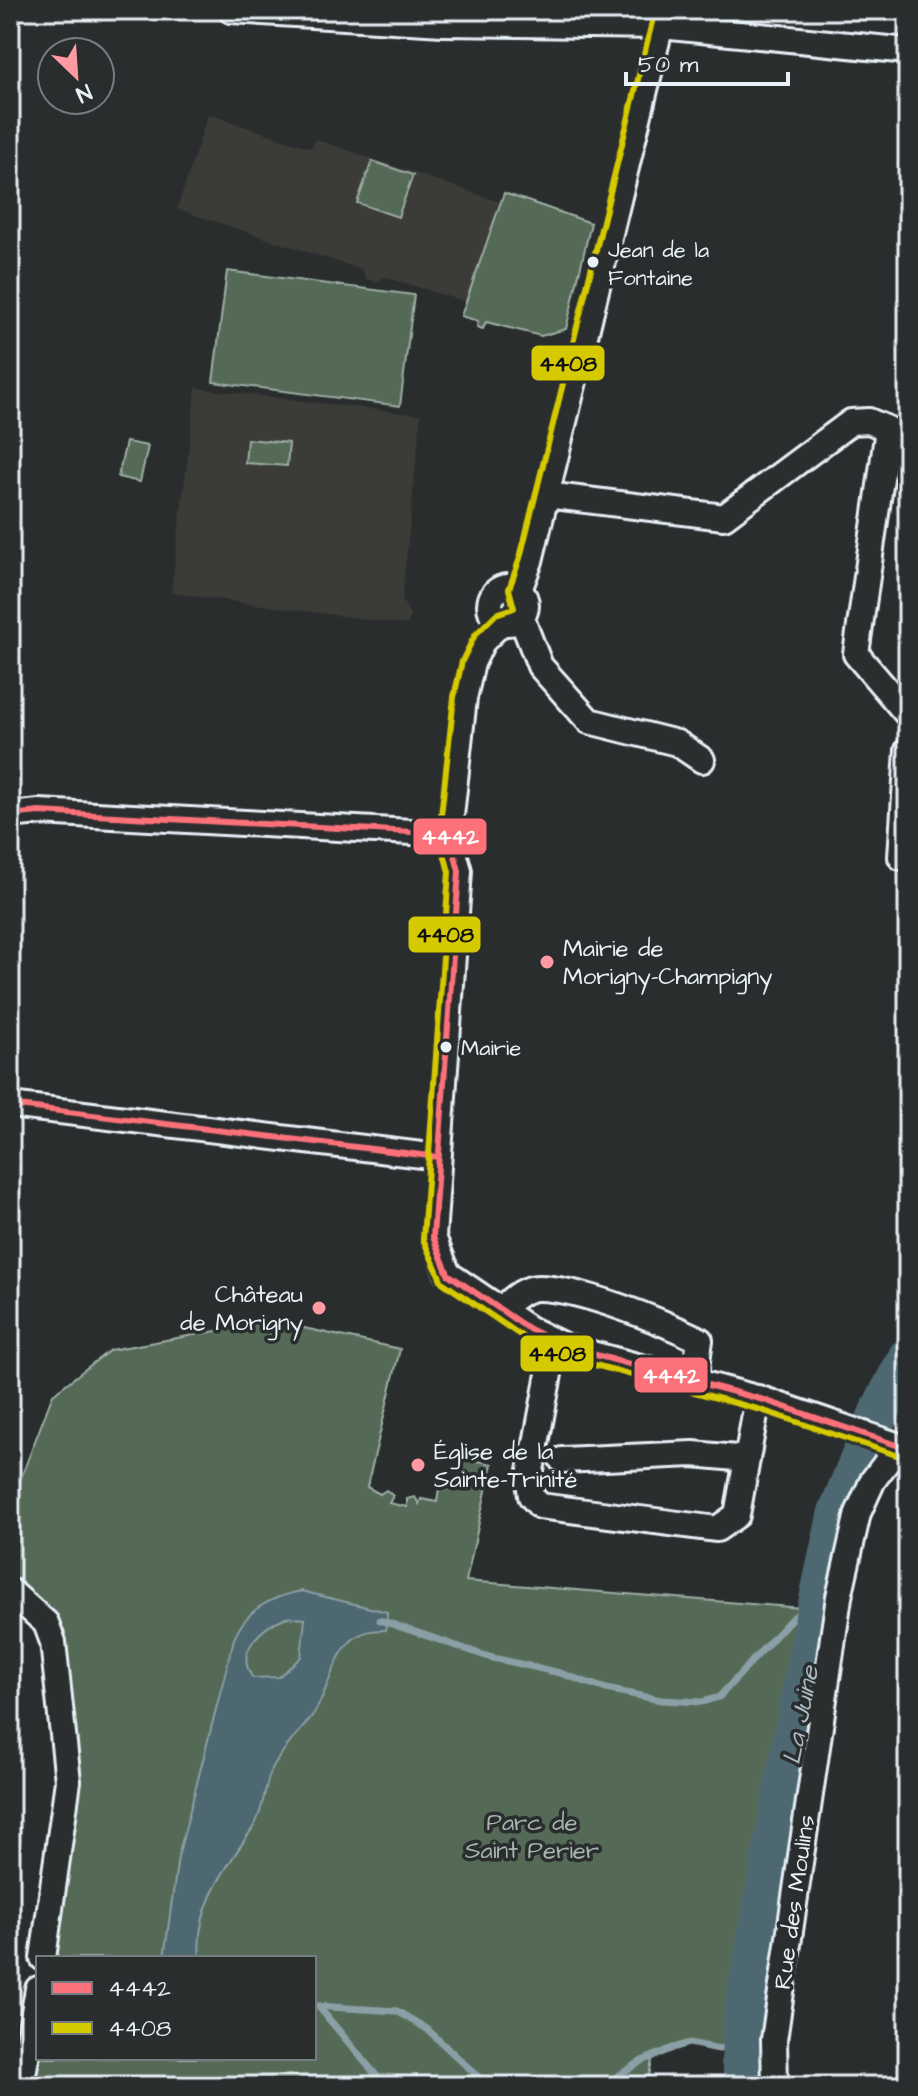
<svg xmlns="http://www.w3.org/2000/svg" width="918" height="2096" viewBox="0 0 918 2096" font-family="'Architects Daughter',sans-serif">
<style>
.built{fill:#3b3a37}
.green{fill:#556b56;stroke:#9eaea7;stroke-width:2}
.water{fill:#4d6871;stroke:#8b9fa7;stroke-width:2;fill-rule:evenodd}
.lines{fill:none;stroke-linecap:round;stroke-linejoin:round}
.stream{stroke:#8b9fa7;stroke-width:7}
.river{stroke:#4d6871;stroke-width:40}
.minor-casing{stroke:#e8f1f8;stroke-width:30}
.minor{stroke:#2a2d2e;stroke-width:24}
.bus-1-casing{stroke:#2a2d2e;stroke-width:12}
.bus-2-casing{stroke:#2a2d2e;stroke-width:12}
.bus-1{stroke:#fc717a;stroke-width:6}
.bus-2{stroke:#d5c900;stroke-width:6}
.bus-dot{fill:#e8f1f8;stroke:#2a2d2e;stroke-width:3}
.poi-dot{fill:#ff9aa2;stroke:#2a2d2e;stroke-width:3}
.labels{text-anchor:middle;stroke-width:7;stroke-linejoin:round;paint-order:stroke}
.bus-label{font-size:22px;fill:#e8f1f8;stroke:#2a2d2e;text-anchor:start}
.poi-label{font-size:24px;fill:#e8f1f8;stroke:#2a2d2e;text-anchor:start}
.park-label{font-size:24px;fill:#a6b5af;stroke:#2a2d2e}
.street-label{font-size:24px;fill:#e8f1f8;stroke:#2a2d2e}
.water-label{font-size:26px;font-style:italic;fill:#aabac2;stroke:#2a2d2e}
.line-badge{stroke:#2a2d2e;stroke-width:3}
.badge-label{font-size:22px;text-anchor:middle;font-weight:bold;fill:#fff}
.pale-badge-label{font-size:22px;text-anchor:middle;font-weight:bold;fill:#111}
</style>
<rect width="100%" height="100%" fill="#2a2d2e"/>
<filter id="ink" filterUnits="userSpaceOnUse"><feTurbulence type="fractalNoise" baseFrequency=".0125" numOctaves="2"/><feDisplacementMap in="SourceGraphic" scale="16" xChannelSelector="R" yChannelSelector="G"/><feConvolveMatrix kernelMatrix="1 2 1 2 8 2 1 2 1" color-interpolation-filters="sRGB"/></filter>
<g filter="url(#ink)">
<g class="built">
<polygon points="208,114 311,148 315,139 500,202 466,302 385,277 377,282 366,279 362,270 177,209"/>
<polygon points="196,388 421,415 402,600 410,614 408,625 171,593"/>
</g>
<g class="green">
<polygon points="372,161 413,175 398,217 357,203"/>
<polygon points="504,193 591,223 566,329 541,336 486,322 483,329 477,327 478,321 461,316"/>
<polygon points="227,271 414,295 400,406 213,382"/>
<polygon points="247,439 289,443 287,466 245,463"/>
<polygon points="126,442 148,446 140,482 118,477"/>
<polygon points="272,1321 400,1349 367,1487 380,1494 386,1490 393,1496 389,1503 407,1507 407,1499 415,1497 419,1504 421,1499 437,1502 439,1488 454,1487 460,1475 466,1475 462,1471 464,1458 492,1464 466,1581 827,1610 766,2009 741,2044 719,2049 689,2043 653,2056 647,2086 30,2086 38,2058 314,2058 314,1958 49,1958 66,1840 54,1624 10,1578 10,1535 19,1483 53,1394 110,1350"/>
</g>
<path class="water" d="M301,1591l86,21 -1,18c-12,0 -24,1 -34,10 -18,17 -24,48 -36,70 -13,21 -33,36 -44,59 -8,17 -8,41 -18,57 -27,41 -60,80 -54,132h-36l14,-101 56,-218c12,-30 37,-42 67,-48zM287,1617l18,2 -4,38 -22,20 -26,1c-20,-27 10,-52 34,-61z"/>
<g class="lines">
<g class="stream">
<polyline points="380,1620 489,1657 560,1673 606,1689 661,1700 702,1702 719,1697 790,1620 819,1598"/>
<polyline points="314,2006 397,2011 427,2029 488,2086"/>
<polyline points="318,2006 385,2086"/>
<polyline points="602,2086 642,2061 673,2048 689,2043 719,2049 741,2044"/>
</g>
<polyline class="river" points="747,2086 741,2061 744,2010 813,1627 838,1512 878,1415 908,1357"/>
<defs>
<g id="minor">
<polyline points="231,10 443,23 661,26 908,51"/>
<polyline points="546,495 724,517 851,422 869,421 888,429 856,654 908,715"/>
<circle cx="508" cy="605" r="18"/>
<polyline points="519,590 530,561 664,12"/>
<polyline points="521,617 540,666 589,721 677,743 702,760"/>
<polyline points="502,622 482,642 472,663 464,698 449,834 459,871 433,1237 448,1274 529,1329 566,1347 764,1400 908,1449"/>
<polyline points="10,815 39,812 449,834"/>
<polyline points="901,857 908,750"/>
<polyline points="10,1105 438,1157"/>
<path d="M500,1310c11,-9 23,-22 38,-22 42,0 123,33 162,52l-6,42"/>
<polyline points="555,1342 529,1481 531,1496 540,1506 717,1529 737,1515 758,1398"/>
<polyline points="562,1460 693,1454 747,1459"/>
<polyline points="10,1591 46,1623 53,1642 68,1781 43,1958"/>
<polyline points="21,2086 38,1989"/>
<polyline points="775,2086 774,2040 839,1597 858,1513 873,1480 899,1446"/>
</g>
</defs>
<use href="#minor" class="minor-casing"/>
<use href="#minor" class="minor"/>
<defs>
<g id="bus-1">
<polyline points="10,815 39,812 449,834 459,871 433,1237 448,1274"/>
<polyline points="10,1105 438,1157"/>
<polyline points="448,1274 529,1329 566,1347 764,1400 908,1449"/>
</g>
<polyline id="bus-2" points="655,10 520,558 509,589 514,608 496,614 475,635 462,661 454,697 439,834 449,872 423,1239 442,1282 523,1337 562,1356 761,1410 905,1458"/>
</defs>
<use href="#bus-1" class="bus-1-casing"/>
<use href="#bus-2" class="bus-2-casing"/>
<use href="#bus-1" class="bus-1"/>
<use href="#bus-2" class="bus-2"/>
</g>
</g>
<g class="bus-dot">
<circle cx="593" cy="262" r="7"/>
<circle cx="446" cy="1047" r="7"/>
</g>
<g class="poi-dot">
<circle cx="547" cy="962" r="8"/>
<circle cx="319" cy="1308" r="8"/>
<circle cx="418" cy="1465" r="8"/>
</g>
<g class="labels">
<g class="bus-label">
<text x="608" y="257">Jean de la<tspan x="608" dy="28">Fontaine</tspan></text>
<text x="461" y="1055">Mairie</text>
</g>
<g class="poi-label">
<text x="563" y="956">Mairie de<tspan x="563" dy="28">Morigny-Champigny</tspan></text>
<text x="303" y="1302" text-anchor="end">Château<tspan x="303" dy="28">de Morigny</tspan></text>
<text x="434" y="1459">Église de la<tspan x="434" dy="28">Sainte-Trinité</tspan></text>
</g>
<g class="park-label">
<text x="532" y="1830">Parc de<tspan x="532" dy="28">Saint Perier</tspan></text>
</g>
<g class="street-label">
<text transform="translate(794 1902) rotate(-82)" y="8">Rue des Moulins</text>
</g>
<g class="water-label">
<text transform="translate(800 1715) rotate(-79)" y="9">La Juine</text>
</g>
</g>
<g class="line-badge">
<rect x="530" y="344" width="76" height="38" rx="8" fill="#d5c900"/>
<rect x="412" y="817" width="76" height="39" rx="8" fill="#fc717a"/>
<rect x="407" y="915" width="75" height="39" rx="8" fill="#d5c900"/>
<rect x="519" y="1334" width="76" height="39" rx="8" fill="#d5c900"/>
<rect x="633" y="1356" width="76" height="38" rx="8" fill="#fc717a"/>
</g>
<g class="badge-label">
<text x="450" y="844">4442</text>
<text x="671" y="1383">4442</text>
</g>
<g class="pale-badge-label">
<text x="568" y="371">4408</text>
<text x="445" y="942">4408</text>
<text x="557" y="1361">4408</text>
</g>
<rect width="918" height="2096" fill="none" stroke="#2a2d2e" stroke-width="40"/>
<rect x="20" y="20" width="878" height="2056" fill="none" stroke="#e8f1f8" stroke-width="3" filter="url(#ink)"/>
<rect x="36" y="1956" width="280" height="104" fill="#2a2d2e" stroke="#767b7f" stroke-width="2"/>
<rect x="52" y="1982" width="40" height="12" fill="#fc717a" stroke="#767b7f" stroke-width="2"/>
<text x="108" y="1996" font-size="24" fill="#e8f1f8">4442</text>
<rect x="52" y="2022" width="40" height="12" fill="#d5c900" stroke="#767b7f" stroke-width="2"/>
<text x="108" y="2036" font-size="24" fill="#e8f1f8">4408</text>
<g transform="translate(76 76) rotate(155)"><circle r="38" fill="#2a2d2e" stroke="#767b7f" stroke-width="2"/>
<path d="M0-6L14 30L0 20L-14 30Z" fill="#ff9aa2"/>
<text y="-12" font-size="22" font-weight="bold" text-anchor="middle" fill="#e8f1f8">N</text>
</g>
<path d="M626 72v12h162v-12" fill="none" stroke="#e8f1f8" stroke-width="4"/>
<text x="638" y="72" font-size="24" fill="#e8f1f8" stroke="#2a2d2e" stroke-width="6" paint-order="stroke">50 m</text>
</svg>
